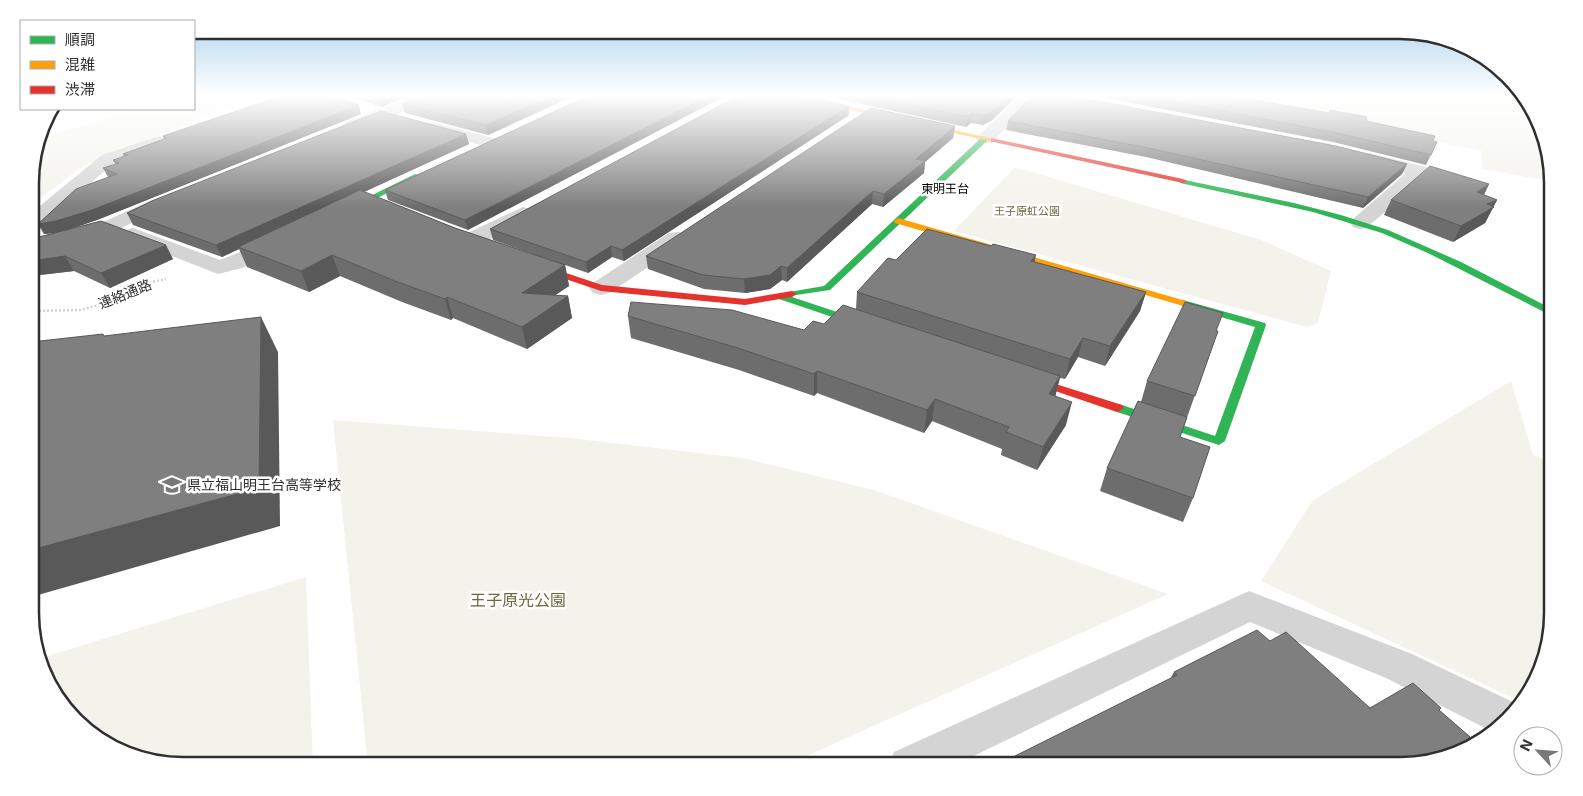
<svg xmlns="http://www.w3.org/2000/svg" width="1583" height="796" viewBox="0 0 1583 796" font-family="Inter,'Noto Sans JP',sans-serif">
<style>
.green{fill:#f3f2eb}
.lines{fill:none;stroke-linecap:round;stroke-linejoin:round}
.path{stroke:#d3d3d3;stroke-width:2.5;stroke-dasharray:2 2;stroke-linecap:butt}
.street{fill:#d4d4d4;fill-rule:evenodd}
.fast{fill:#30b455;fill-rule:evenodd}
.slow{fill:#ff9f0a;fill-rule:evenodd}
.jam{fill:#e5322d;fill-rule:evenodd}
.wall{fill:#6d6d6d}
.shaded-wall{fill:#595959}
.building{fill:#7f7f7f;stroke:#595959}
.labels{text-anchor:middle;stroke-width:5;stroke-linejoin:round;paint-order:stroke}
.far-park-label{font-size:11px;fill:#69693e;stroke:#fff}
.far-neighbourhood-label{font-size:12px;fill:#000;stroke:#fff}
.street-label{font-size:14px;fill:#2f2f2f;stroke:#fff}
.poi-label{font-size:14px;fill:#2f2f2f;stroke:#fff;text-anchor:start}
.near-park-label{font-size:16px;fill:#69693e;stroke:#fff}
.rim{fill:none;stroke:#2f2f2f;stroke-width:2.5}
</style>
<rect width="100%" height="100%" fill="#fff"/>
<g class="green">
<polygon points="194,96 256,96 83,166 30,206 30,172 39,139 135,109 194,109"/>
<polygon points="1219,96 1524,96 1551,161 1550,181 1482,169 1482,151"/>
<polygon points="1015,167 1261,240 1331,271 1318,323 1307,327 954,231"/>
<polygon points="1511,381 1533,455 1553,463 1553,614 1537,681 1520,701 1261,581 1313,500"/>
<polygon points="333,420 569,438 742,458 874,490 1168,594 784,766 368,766"/>
<polygon points="306,577 313,766 182,766 115,750 61,706 41,658"/>
</g>
<g class="lines">
<polyline class="path" points="31,311 81,310 116,300 147,283 166,279"/>
<g class="street">
<polygon points="413,96 436,96 434,99 358,130 346,130 344,126 346,122"/>
<polygon points="1020,96 1037,96 991,143 979,143 976,139 979,135"/>
<polygon points="432,122 497,139 500,143 497,147 491,148 426,131 424,127 426,123"/>
<polygon points="159,136 165,137 168,141 165,145 114,163 37,229 30,231 30,214 102,155"/>
<polygon points="1370,153 1426,167 1428,171 1415,187 1367,227 1360,229 1353,227 1350,223 1353,219 1406,173 1364,162 1361,158 1364,154"/>
<polygon points="152,200 159,202 162,206 159,210 117,230 110,232 103,230 100,226 103,222"/>
<polygon points="523,207 530,209 533,213 530,217 477,246 469,247 461,246 458,241 461,236"/>
<polygon points="133,228 220,260 277,237 285,238 288,243 285,248 242,268 218,274 126,238 122,234 126,230"/>
<polygon points="677,232 685,233 688,238 685,243 609,293 601,295 593,293 589,288 593,283 669,233"/>
<polygon points="1249,591 1412,654 1517,704 1493,732 1386,678 1250,622 953,766 888,766 894,752"/>
</g>
<g class="fast">
<polygon points="982,137 989,139 830,290 789,296 873,324 874,326 873,328 865,328 779,299 777,297 779,295 789,296 789,292 824,286"/>
<polygon points="415,174 422,176 369,202 362,200"/>
<polygon points="1180,179 1294,203 1341,215 1388,230 1461,262 1552,309 1552,316 1430,254 1382,233 1313,212 1180,183"/>
<polygon points="1183,300 1265,323 1266,325 1225,441 1219,445 1114,411 1112,408 1118,404 1122,405 1215,436 1255,327 1180,305 1178,303 1180,301"/>
</g>
<g class="slow">
<polygon points="789,96 802,96 998,140 994,142"/>
<polygon points="898,218 1186,301 1188,303 1183,306 1180,305 895,223 894,221"/>
</g>
<g class="jam">
<polygon points="991,138 1183,179 1187,181 1183,183 994,142 991,142"/>
<polygon points="533,262 602,285 745,299 792,291 797,294 792,297 745,305 601,291 530,267 530,263"/>
<polygon points="1021,373 1122,405 1124,408 1118,412 1114,411 1017,378 1016,376 1017,374"/>
</g>
</g>
<g class="wall">
<polygon points="350,96 407,96 382,107"/>
<polygon points="573,96 488,135 405,113 402,104"/>
<polygon points="588,96 468,230 388,200 385,190"/>
<polygon points="825,96 1017,96 992,120 983,125 971,123 966,127"/>
<polygon points="1096,96 1232,96 1366,121 1437,142 1426,165 1333,142"/>
<polygon points="849,106 849,115 624,261 612,257 588,273 565,265 569,286 555,295 568,296 572,318 527,349 453,318 451,320 402,302 340,276 309,292 247,267 239,249 222,257 133,225 127,213 466,134 469,144 364,192 455,228 558,263 493,240 490,229"/>
<polygon points="361,114 97,220 72,228 173,259 110,288 74,271 31,276 30,237 35,238 55,233 44,234 108,177 103,168 115,164 113,160 124,157 123,154 164,139 163,136"/>
<polygon points="1008,121 1407,164 1402,174 1363,208 1146,157 1006,130"/>
<polygon points="955,126 953,138 925,162 924,173 883,207 872,204 787,282 782,280 770,289 745,293 704,289 648,269 646,256"/>
<polygon points="1489,184 1484,195 1497,200 1485,223 1453,242 1384,215 1391,200"/>
<polygon points="896,260 1034,262 1146,292 1140,311 1105,366 1078,357 1065,379 1060,378 1055,396 1066,425 1037,470 1001,455 1002,449 932,421 924,433 817,393 814,396 739,370 631,338 628,316 804,330 824,324 856,309 857,292"/>
<polygon points="1217,331 1218,331 1180,437 1193,498 1183,522 1100,491 1107,468 1141,402 1147,381"/>
<polygon points="1270,641 1370,708 1439,710 1477,743 1171,677 1174,672"/>
</g>
<g class="shaded-wall">
<polygon points="383,96 407,96 382,107 379,98"/>
<polygon points="552,96 573,96 488,135 486,125"/>
<polygon points="707,96 725,96 468,230 465,220"/>
<polygon points="1009,96 1017,96 992,120 983,125 984,116"/>
<polygon points="359,105 361,114 97,220 62,232 44,234 38,224"/>
<polygon points="849,106 849,115 624,261 622,250"/>
<polygon points="972,113 971,123 966,127 968,117"/>
<polygon points="955,126 953,138 925,162 924,173 883,207 884,194 916,159"/>
<polygon points="466,134 469,144 241,248 238,247 239,249 222,257 216,245"/>
<polygon points="1407,164 1402,174 1363,208 1368,197"/>
<polygon points="1489,184 1481,200 1477,192"/>
<polygon points="873,191 872,204 787,282 787,268"/>
<polygon points="1497,200 1485,223 1453,242 1461,226 1487,204"/>
<polygon points="166,245 173,259 110,288 101,273"/>
<polygon points="611,246 612,257 588,273 586,262"/>
<polygon points="332,255 340,276 309,292 301,271"/>
<polygon points="1036,255 1032,273 1031,261"/>
<polygon points="65,256 74,271 31,276 31,261"/>
<polygon points="565,265 569,286 527,314 522,293"/>
<polygon points="781,266 782,280 770,289 745,293 744,279"/>
<polygon points="1146,292 1140,311 1105,366 1110,346"/>
<polygon points="568,296 572,318 527,349 522,327"/>
<polygon points="447,297 453,318 451,320 445,299"/>
<polygon points="261,317 278,352 280,526 31,597 31,550"/>
<polygon points="1083,338 1078,357 1065,379 1070,359"/>
<polygon points="817,371 817,393 814,396 814,374"/>
<polygon points="1060,376 1055,398 1049,394"/>
<polygon points="935,399 932,421 924,433 927,410"/>
<polygon points="1072,402 1066,425 1037,470 1043,447"/>
</g>
<g class="building">
<polygon points="281,96 331,96 359,105 92,210 56,221 38,224 76,189 117,174 103,168 119,163 113,160 128,155 123,154 167,138 163,136"/>
<polygon points="421,96 552,96 486,125 402,104"/>
<polygon points="588,96 707,96 465,220 385,190"/>
<polygon points="738,96 803,96 849,106 622,250 611,246 586,262 490,229"/>
<polygon points="868,96 1009,96 994,110 984,116 972,113 968,117"/>
<polygon points="1032,96 1071,96 1336,146 1407,164 1368,197 1148,148 1008,121"/>
<polygon points="1145,96 1232,96 1329,113 1330,110 1367,117 1366,121 1435,136 1433,141 1437,142 1431,155 1337,133"/>
<polygon points="871,108 955,126 916,159 925,161 884,194 873,191 787,268 781,266 770,275 744,279 703,275 646,256"/>
<polygon points="381,111 466,134 216,245 127,213 154,200"/>
<polygon points="1430,166 1489,184 1477,192 1497,200 1487,204 1494,207 1461,226 1391,200"/>
<polygon points="360,190 455,228 565,265 522,293 568,296 522,327 447,297 445,299 395,281 332,255 301,271 238,247"/>
<polygon points="101,221 166,245 101,273 65,256 31,261 30,237 35,238"/>
<polygon points="927,229 991,246 993,244 1036,255 1031,261 1146,292 1110,346 1083,338 1070,359 857,292 888,258 896,260"/>
<polygon points="631,302 732,310 804,330 813,321 824,324 843,305 1060,376 1049,394 1072,402 1043,447 1006,432 1009,427 935,399 927,410 817,371 814,374 738,348 628,316"/>
<polygon points="1185,302 1223,313 1216,331 1218,331 1195,396 1147,381"/>
<polygon points="261,317 259,488 31,550 31,342 103,334 104,336"/>
<polygon points="1138,401 1187,417 1180,437 1210,447 1193,498 1107,468"/>
<polygon points="1257,630 1270,641 1286,632 1370,708 1413,683 1441,708 1439,710 1477,743 1410,766 995,766 1177,675 1174,672"/>
</g>
<linearGradient id="sky" x2="0" y2="1"><stop stop-color="#a3ccea"/><stop offset="0.46" stop-color="#fff"/><stop offset="1" stop-color="#fff" stop-opacity="0"/></linearGradient>
<rect width="1583" height="208" fill="url(#sky)"/>
<defs>
<symbol id="school-bare" viewBox="-9 -9 18 18"><path d="M0-5L7-2L0 1L-7-2ZM-4 1L0 2.5L4 1V4Q0 6-4 4Z" fill="#787878" stroke="#fff" stroke-width="2.5" paint-order="stroke"/></symbol>
</defs>
<g fill-rule="evenodd">
<use href="#school-bare" x="158" y="471" width="28" height="28"/>
</g>
<g class="labels">
<g class="far-park-label">
<text x="1027" y="215">王子原虹公園</text>
</g>
<g class="far-neighbourhood-label">
<text x="945" y="193">東明王台</text>
</g>
<g class="street-label">
<text transform="translate(125 294) rotate(-22)" y="5">連絡通路</text>
</g>
<g class="poi-label">
<text x="187" y="490">県立福山明王台高等学校</text>
</g>
<g class="near-park-label">
<text x="518" y="606">王子原光公園</text>
</g>
</g>
<path d="M0 0H1583V796H0ZM183 39H1400A144 144 0 0 1 1544 183V613A144 144 0 0 1 1400 757H183A144 144 0 0 1 39 613V183A144 144 0 0 1 183 39Z" fill="#fff" fill-rule="evenodd"/>
<path class="rim" d="M183 39H1400A144 144 0 0 1 1544 183V613A144 144 0 0 1 1400 757H183A144 144 0 0 1 39 613V183A144 144 0 0 1 183 39Z"/>
<rect x="20" y="20" width="175" height="90" fill="#ffffff" stroke="#acacac"/>
<rect x="30" y="36" width="25" height="8" fill="#30b455" stroke="#acacac"/>
<text x="65" y="45" font-size="15" fill="#2f2f2f">順調</text>
<rect x="30" y="61" width="25" height="8" fill="#ff9f0a" stroke="#acacac"/>
<text x="65" y="70" font-size="15" fill="#2f2f2f">混雑</text>
<rect x="30" y="86" width="25" height="8" fill="#e5322d" stroke="#acacac"/>
<text x="65" y="95" font-size="15" fill="#2f2f2f">渋滞</text>
<g transform="translate(1538 751) rotate(296)"><circle r="24" fill="#ffffff" stroke="#acacac"/>
<path d="M0-4L9 19L0 12L-9 19Z" fill="#787878"/>
<text y="-8" font-size="14" font-weight="bold" text-anchor="middle" fill="#2f2f2f">N</text>
</g>
</svg>
